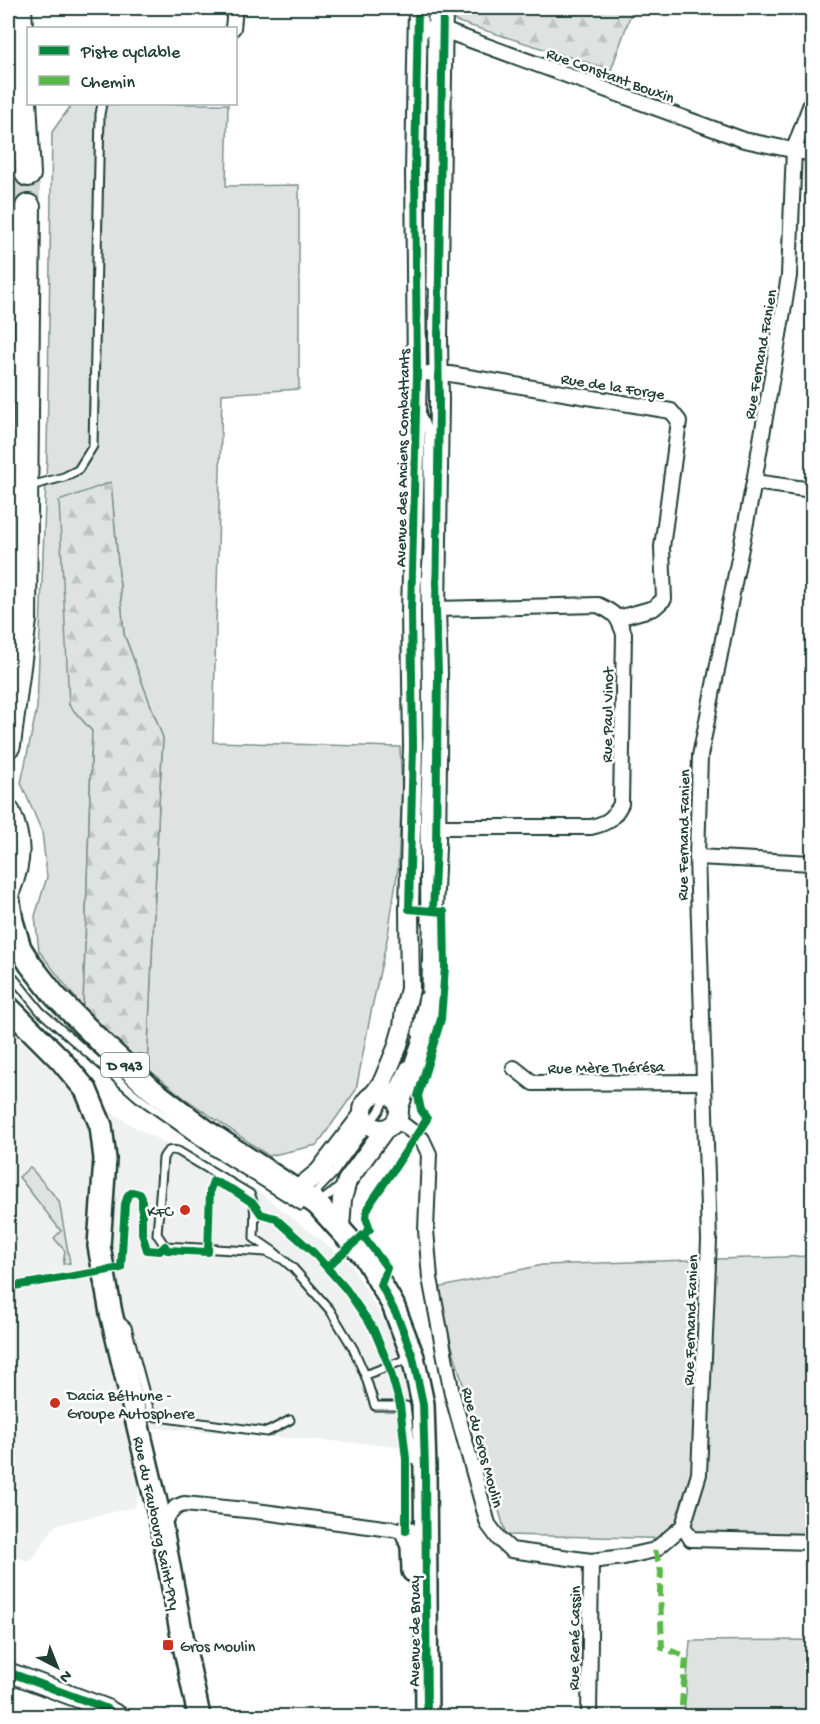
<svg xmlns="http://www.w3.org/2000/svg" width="820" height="1724" viewBox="0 0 820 1724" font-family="'Gochi Hand',sans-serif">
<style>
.built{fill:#eef1f0}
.grass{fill:#dee3e2;stroke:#7e908b;stroke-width:1.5}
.forest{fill:url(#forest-firs);stroke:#7e908b;stroke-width:1.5}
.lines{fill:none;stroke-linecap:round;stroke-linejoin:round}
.highway-tunnel{stroke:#d2d8d6;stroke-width:24;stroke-dasharray:24 12;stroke-linecap:butt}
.lane-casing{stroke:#1f3d34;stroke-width:11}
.street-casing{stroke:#1f3d34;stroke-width:18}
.secondary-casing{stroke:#1f3d34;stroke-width:22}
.primary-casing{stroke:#1f3d34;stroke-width:26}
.highway-casing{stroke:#1f3d34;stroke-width:28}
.lane{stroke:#fff;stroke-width:7}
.street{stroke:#fff;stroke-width:14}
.secondary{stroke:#fff;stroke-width:18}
.primary{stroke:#fff;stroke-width:21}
.highway{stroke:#fff;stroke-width:24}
.quiet{stroke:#58b947;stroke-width:6;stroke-dasharray:12 6;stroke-linecap:butt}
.cycleway-casing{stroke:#fff;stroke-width:11}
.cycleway{stroke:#00873e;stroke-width:8}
.poi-dot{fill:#c8321e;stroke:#fff;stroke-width:2}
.labels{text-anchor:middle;stroke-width:5;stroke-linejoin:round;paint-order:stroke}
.shield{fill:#fff;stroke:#627771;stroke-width:1.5}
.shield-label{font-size:15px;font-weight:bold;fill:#1f3d34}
.street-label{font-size:16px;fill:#1f3d34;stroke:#fff}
.poi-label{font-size:16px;fill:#1f3d34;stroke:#fff;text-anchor:start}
</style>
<defs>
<pattern id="forest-firs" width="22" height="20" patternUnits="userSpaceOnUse" patternTransform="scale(1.5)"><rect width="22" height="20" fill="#dee3e2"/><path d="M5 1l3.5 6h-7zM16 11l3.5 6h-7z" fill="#bec4c2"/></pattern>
</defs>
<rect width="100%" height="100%" fill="#fff"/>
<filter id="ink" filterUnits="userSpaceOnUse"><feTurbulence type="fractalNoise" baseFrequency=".0167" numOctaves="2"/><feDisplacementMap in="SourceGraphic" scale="12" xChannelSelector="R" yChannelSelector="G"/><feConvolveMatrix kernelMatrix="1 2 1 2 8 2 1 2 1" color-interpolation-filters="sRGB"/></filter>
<g filter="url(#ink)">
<polygon class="built" points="8,1028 62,1080 136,1128 255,1189 350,1263 405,1357 414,1447 152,1428 135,1507 56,1525 30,1562 8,1554"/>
<g class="grass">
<polygon points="72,104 228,104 226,186 299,185 299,389 222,394 213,742 400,747 402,791 398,868 388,935 371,1012 356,1090 317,1145 269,1156 183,1097 147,1068 159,803 163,738 124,634 111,482 69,705 92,731 83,1008 39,951 35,916 47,877 42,832 21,783 37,708 47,453 52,132"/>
<polygon points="30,1167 59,1201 70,1263 63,1264 65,1251 54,1238 61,1231 19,1177"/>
<polygon points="812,1256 812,1542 506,1535 439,1301 441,1287 542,1265"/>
<polygon points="812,1640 812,1716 684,1716 690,1641"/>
</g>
<g class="forest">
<polygon points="455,8 633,8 611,70 455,21"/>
<polygon points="111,482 124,634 163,738 159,803 147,1068 115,1040 83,1008 92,731 69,705 59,501"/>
</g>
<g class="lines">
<polyline class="highway-tunnel" points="28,174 28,207"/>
<defs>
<g id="lane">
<polyline points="430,285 432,8"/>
<polyline points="422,416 428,431 428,549 425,582 427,737 424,829 425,920"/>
<polyline points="30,486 64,477 78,470 93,446 100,114 102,104"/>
<polyline points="8,971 40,1011 139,1098 213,1151 301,1206"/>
<polyline points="416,1033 423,997"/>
<polyline points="320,1202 342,1185"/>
<polyline points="298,1204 310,1198 334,1173 379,1111 387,1094 396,1084 405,1066"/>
<path d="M284,1260l-18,-8 -101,-6 -8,-12 6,-76c4,-8 7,-9 15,-7l72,43c7,12 4,31 4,44l19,13 20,17 37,42 23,38 12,27 10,31h31l7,54 8,5"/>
<polyline points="119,1320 127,1327 151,1416 267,1432 290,1420"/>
<polyline points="365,1375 410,1358"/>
</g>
<g id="street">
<polyline points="233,28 235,8"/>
<polyline points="417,29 443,30 744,140 812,154"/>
<polyline points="417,373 450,374 671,411 679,421 662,547 664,599 654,608 618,618"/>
<polyline points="754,482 812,490"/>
<path d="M436,609l162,-4c17,8 20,11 26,29l-3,170c-8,15 -13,19 -30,23h-155"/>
<polyline points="697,857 812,863"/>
<polyline points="514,1068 533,1083 703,1082"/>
<polyline points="397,1120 422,1139 429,1154 426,1230 430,1278 452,1394 488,1524 499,1539 511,1550 591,1561 624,1557 655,1550 683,1526 691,1539 812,1542"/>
<polyline points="161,1523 176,1507 184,1504 256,1511 406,1531"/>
<polyline points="683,1526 699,1474 709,1240 697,857 700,756 754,482 789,276 794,149 812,101"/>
<polyline points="589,1716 591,1561"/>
</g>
<g id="secondary">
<circle cx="381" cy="1111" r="18"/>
<polyline points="374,1094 383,1081 397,1048 403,1027 405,1009 410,989 409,909 413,746 411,612 417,373 415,171 418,8"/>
<polyline points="399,1107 426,1030 431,1008 433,910 436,848 438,673 436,609 439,401 438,338 443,8"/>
<polyline points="297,1190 319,1172 363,1115"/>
<polyline points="340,1229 342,1199 347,1181 385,1129"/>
<polyline points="8,1672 105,1708 119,1716"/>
</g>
<g id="primary">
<polyline points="8,896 12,921 20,948 30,964 55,996 102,1043 151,1089 209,1133 317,1204 365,1257 393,1305 413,1357 423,1404 425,1469 427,1716"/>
<polyline points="8,1007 60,1059 86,1090 101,1126 105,1159 99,1246 111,1313 161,1523 181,1631 199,1716"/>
<polyline points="406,1531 412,1546 413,1571"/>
</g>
<g id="highway">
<polyline points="19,8 28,174"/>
<polyline points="8,745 24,620 28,207"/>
<path d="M8,813c12,28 11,48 0,76"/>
</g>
</defs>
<use href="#lane" class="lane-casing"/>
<use href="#street" class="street-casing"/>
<use href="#secondary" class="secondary-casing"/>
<use href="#primary" class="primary-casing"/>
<use href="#highway" class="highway-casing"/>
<use href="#lane" class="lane"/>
<use href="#street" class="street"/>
<use href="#secondary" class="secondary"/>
<use href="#primary" class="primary"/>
<use href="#highway" class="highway"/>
<polyline class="quiet" points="655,1550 661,1571 660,1592 662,1648 680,1654 686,1657 681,1716"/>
<defs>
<g id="cycleway">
<polyline points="433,910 436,848 438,673 436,609 439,401 438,338 443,8"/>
<polyline points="363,1235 387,1268 381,1285 399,1320 413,1357 423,1404 425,1469 427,1716"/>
<polyline points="327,1267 370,1229 366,1218 367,1210 372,1201 396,1166 427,1119 421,1110 418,1096 441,1019 445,967 444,912 409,909 413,746 411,612 417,373 415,171 418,8"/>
<polyline points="8,1287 121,1268 125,1204 128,1195 133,1192 140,1194 142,1198 142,1233 147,1250 160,1251 165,1246 167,1250 208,1252 210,1190 213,1181 233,1190 254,1204 261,1214 275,1218 313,1252 346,1289 373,1328 389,1366 400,1405 406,1459 406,1531"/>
<polyline points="8,1672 105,1708 119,1716"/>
</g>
</defs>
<use href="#cycleway" class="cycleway-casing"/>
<use href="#cycleway" class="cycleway"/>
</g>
</g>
<g class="poi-dot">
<circle cx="185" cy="1210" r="6"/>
<circle cx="55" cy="1403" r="6"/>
<rect x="162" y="1639" width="12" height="12" rx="3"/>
</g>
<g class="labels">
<rect class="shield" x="101" y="1053" width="48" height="24" rx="4.5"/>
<g class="shield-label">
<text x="125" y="1070">D 943</text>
</g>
<g class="street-label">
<text transform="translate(611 74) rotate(20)" y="6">Rue Constant Bouxin</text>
<text transform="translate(759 354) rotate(-80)" y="6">Rue Fernand Fanien</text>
<text transform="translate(613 385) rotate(9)" y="6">Rue de la Forge</text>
<text transform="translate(401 458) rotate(-89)" y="6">Avenue des Anciens Combattants</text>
<text transform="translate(606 715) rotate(-89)" y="6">Rue Paul Vinot</text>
<text transform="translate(682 835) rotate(-89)" y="6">Rue Fernand Fanien</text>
<text transform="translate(606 1066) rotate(-1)" y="6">Rue Mère Thérésa</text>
<text transform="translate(689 1320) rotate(-88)" y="6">Rue Fernand Fanien</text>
<text transform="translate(484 1447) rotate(75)" y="6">Rue du Gros Moulin</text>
<text transform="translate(158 1523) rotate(78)" y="6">Rue du Faubourg Saint-Pry</text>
<text transform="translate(413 1631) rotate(-90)" y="6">Avenue de Bruay</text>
<text transform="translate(573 1638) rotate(-89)" y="6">Rue René Cassin</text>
</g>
<g class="poi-label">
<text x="173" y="1216" text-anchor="end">KFC</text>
<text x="67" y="1400">Dacia Béthune -<tspan x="67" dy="18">Groupe Autosphere</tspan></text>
<text x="180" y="1651">Gros Moulin</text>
</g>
</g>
<rect width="820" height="1724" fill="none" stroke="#fff" stroke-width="30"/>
<rect x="15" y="15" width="790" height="1694" fill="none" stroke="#1f3d34" stroke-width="2" filter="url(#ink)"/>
<rect x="27" y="27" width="210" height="78" fill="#ffffff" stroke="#a5b1ae" stroke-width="1.5"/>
<rect x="39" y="46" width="30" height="9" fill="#00873e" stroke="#a5b1ae" stroke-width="1.5"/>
<text x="81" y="57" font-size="18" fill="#1f3d34">Piste cyclable</text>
<rect x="39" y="76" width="30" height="9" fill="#58b947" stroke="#a5b1ae" stroke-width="1.5"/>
<text x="81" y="87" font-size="18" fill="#1f3d34">Chemin</text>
<g transform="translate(57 1667) rotate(138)" stroke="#ffffff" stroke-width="4.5" paint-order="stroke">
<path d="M0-4.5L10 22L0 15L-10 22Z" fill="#1f3d34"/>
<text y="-9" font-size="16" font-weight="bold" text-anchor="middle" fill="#1f3d34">N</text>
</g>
</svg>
